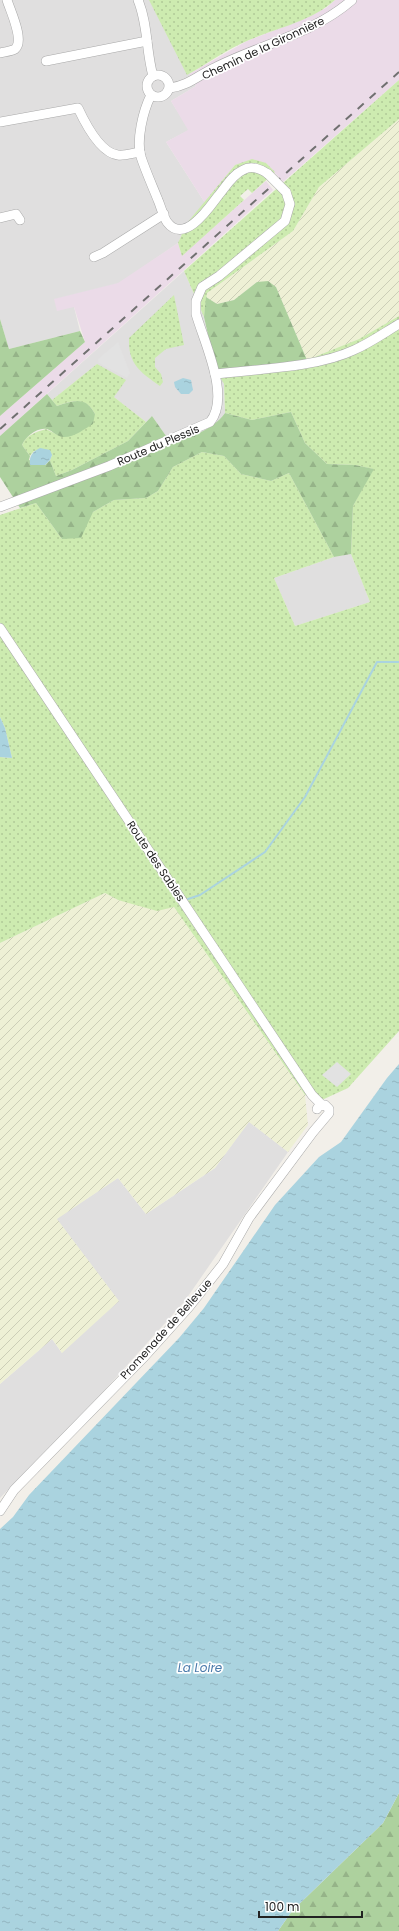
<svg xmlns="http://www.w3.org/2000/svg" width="399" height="1931" viewBox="0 0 399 1931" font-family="Poppins,sans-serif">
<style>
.residential{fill:#e0dfdf}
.industrial{fill:#ebdbe8}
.farmland{fill:url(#farmland-furrows)}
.grass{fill:url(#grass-dots)}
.forest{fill:url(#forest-firs)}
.parking{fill:#e2e2e2}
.water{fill:url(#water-ripples)}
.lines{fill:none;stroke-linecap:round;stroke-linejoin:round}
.stream{stroke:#aad3df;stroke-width:2}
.minor-casing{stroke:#a9a9a9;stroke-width:10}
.minor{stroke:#fff;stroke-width:9}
.rail{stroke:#707070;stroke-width:2;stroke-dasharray:8 8;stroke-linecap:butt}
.minor-bridge-casing{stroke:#a9a9a9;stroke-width:10;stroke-linecap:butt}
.minor-bridge{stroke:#fff;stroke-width:9}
.labels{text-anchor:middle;stroke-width:3.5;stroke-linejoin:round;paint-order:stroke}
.street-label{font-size:11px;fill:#222;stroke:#fff}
.water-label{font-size:12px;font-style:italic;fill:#4a7aab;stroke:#fff}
</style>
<defs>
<pattern id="farmland-furrows" width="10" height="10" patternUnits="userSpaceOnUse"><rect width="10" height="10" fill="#eef0d5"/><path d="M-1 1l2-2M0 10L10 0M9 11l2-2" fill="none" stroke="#ccceb7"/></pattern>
<pattern id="grass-dots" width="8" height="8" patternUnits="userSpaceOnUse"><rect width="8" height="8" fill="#cdebb0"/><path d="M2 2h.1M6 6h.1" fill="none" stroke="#b0c997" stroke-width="1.8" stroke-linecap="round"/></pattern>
<pattern id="forest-firs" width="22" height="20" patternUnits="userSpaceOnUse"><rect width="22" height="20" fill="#add19e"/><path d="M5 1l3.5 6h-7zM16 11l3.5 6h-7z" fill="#95b388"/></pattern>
<pattern id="water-ripples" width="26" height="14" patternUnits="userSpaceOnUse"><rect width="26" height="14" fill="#aad3df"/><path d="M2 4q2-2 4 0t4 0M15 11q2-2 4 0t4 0" fill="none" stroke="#92b5bf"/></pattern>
</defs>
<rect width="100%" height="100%" fill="#f2efe9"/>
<g class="residential">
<polygon points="0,0 151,0 196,86 171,101 189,130 166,142 205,203 187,223 178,243 121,282 74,307 80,331 9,349 0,319"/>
<polygon points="184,271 204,317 216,370 224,384 225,413 219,421 204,431 171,443 152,416 146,422 114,397 97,364 52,400 47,394"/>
<polygon points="351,554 370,602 295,626 274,578 334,557"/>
<polygon points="249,1121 288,1152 184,1302 102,1393 0,1498 0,1384 52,1339 62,1353 56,1219 118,1178 146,1214 215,1168"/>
</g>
<g class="industrial">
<polygon points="335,0 399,0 399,80 283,182 266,163 235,165 205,203 166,142 188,130 171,101 196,86 189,74 247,41 301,20 326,8"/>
<polygon points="266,181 273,190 0,436 0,416 85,342 74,307 57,311 54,299 118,283 178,243 182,255"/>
</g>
<g class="farmland">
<polygon points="399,119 399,316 359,339 307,360 276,287 257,282 234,300 217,304 206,297 207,293 293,231 319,187"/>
<polygon points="105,893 118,900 174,907 305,1095 308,1125 288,1152 249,1122 215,1168 146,1214 118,1178 57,1219 119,1301 62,1353 52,1339 0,1384 0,943"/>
</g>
<g class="grass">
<path d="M149,0h186c-23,21 -58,28 -86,40 -22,9 -42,24 -62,35z"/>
<polygon points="399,80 399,119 319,187 293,231 207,293 204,317 184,271"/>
<polygon points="252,159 266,163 275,172 252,193 248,189 240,196 244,200 182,256 178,243 187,223 235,165"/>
<path d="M174,295l10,50 -18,4 -11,9v9l6,7 2,8 -3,4c-20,-14 -32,-22 -31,-48z"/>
<polygon points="399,316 399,1031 348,1088 324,1099 305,1095 174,907 157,911 118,900 105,893 0,943 0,757 12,758 5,728 0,717 0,515 36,503 62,539 93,512 114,500 146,498 158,491 173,467 202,452 224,456 241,474 271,481 289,473 334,557 274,578 295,626 370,602 351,554 353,506 373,469 355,465 327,464 305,443 291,412 252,420 225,413 224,384 216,370 307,360 359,339"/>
<path d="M97,364l29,16 -12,17 32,25 -18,19 -56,29 -16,6 -6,-16 2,-5 -18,-4 -4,5 -8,-11c4,-10 14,-13 24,-16l12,6 37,-21c-9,-17 -21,-14 -38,-8l-5,-6z"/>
</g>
<g class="forest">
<polygon points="268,281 276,287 307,360 216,370 204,317 206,297 217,304 234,300 257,282"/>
<polygon points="0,319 9,349 80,331 85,342 0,416"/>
<path d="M47,394l10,12c17,-6 29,-10 38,8l-2,10c-9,5 -18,13 -29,13 -7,0 -11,-6 -17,-8 -10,-2 -22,8 -25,16l8,11 -1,4 16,5 5,-5 6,16 16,-6 56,-29 24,-25 19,27c20,-7 41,-12 54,-30l27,7 39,-8 14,31 22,21 28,1 19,4 -21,37 -2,48 -17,3 -45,-84 -18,8 -30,-7 -17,-18 -22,-4 -29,15 -15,24 -12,7 -32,2 -21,12 -12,26 -19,1 -26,-36 -16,5 -20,-31v-41z"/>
<polygon points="399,1793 399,1931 278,1931 292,1911 383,1823"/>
</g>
<g class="parking">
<polygon points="118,342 130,373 127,378 99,363 98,359"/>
<polygon points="337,1062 351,1074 337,1087 322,1075"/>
</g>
<g class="water">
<polygon points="183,378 191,380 193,390 189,394 181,394 175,387 174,382"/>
<path d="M40,448l10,2 2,5 -2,5 -5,5h-15c-1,-9 2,-13 10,-17z"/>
<polygon points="0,717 5,728 12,758 0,757"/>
<polygon points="399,1064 399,1793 383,1823 292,1911 278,1931 0,1931 0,1529 13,1517 29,1495 179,1338 204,1308 275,1205 319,1157 341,1142 387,1078"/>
</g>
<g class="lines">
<polyline class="stream" points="188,899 200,895 265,852 305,797 377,662 399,662"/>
<defs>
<g id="minor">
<path d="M138,0c10,24 8,51 15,76"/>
<path d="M0,53c4,-1 12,-2 15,-4 10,-8 -5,-39 -8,-49"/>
<polyline points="46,61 147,41"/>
<circle cx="158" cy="86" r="11"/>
<path d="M170,88c18,-2 30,-14 46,-21 46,-23 97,-33 136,-67"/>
<path d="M151,95c-8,16 -15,45 -10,62 5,15 11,28 17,43 3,7 5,16 9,22 17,23 42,-14 51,-26 7,-8 14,-21 25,-26 8,-5 18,-1 25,4"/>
<path d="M0,122l78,-14c7,15 22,45 40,47 6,1 15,-2 22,-3"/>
<polyline points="0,218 16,214 20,220"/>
<polyline points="94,257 103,253 164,214"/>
<path d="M215,374c41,-5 101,-6 139,-24 16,-7 30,-17 45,-26"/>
<path d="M0,507l109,-41 101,-44c21,-25 -6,-80 -14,-108v-13l6,-14 17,-11 66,-55 5,-17 -4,-12"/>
<polyline points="0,628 312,1095 322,1105"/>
<polyline points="0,1511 14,1490 145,1356 189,1307 223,1264 249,1218 313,1132 329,1113 329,1109 325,1105 319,1106 317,1109"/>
</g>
</defs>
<use href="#minor" class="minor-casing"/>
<use href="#minor" class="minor"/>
<polyline class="rail" points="0,429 399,72"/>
<defs>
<polyline id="minor-bridge" points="268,174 286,192"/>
</defs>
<use href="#minor-bridge" class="minor-bridge-casing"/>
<use href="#minor-bridge" class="minor-bridge"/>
</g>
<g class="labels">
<g class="street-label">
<text transform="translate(263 48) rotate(-25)" y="4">Chemin de la Gironnière</text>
<text transform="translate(158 445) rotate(-23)" y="4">Route du Plessis</text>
<text transform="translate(156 861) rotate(56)" y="4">Route des Sables</text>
<text transform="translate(166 1329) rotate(-48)" y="4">Promenade de Bellevue</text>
</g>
<g class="water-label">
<text x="200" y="1672">La Loire</text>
</g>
</g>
<path d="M259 1911v6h103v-6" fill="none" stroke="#222222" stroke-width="2"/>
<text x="265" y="1911" font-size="12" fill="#222222" stroke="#ffffff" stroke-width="3" paint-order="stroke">100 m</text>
</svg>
